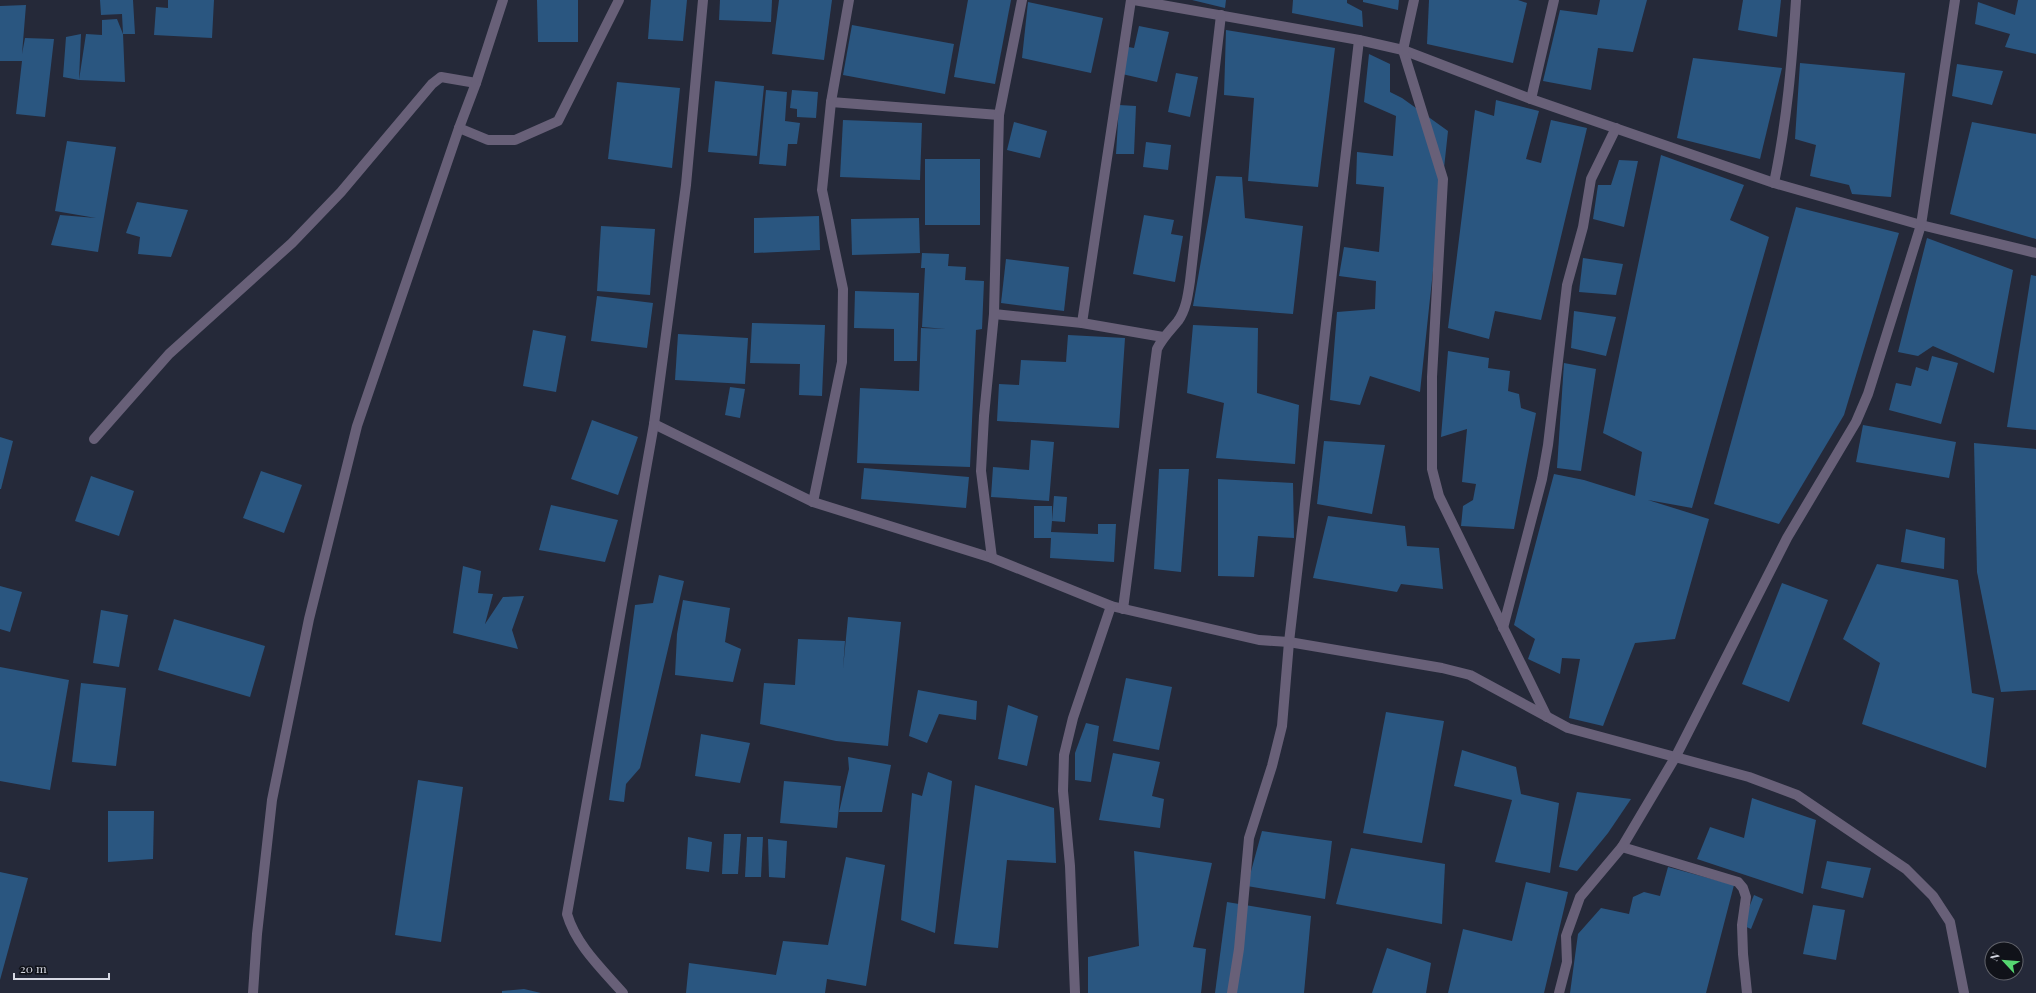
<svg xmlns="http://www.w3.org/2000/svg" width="2036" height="993" viewBox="0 0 2036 993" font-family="'Playfair Display',serif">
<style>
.building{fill:#2a5680}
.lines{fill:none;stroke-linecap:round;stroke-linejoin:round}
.minor{stroke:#686078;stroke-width:10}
</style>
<rect width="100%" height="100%" fill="#252939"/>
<g class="building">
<polygon points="100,0 133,0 135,34 123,34 122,14 101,15"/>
<polygon points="168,0 214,0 212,38 154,35 156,7 168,8"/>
<polygon points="537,0 578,0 578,42 538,42"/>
<polygon points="651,0 687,0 683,41 648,39"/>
<polygon points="720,0 772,0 771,22 719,20"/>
<polygon points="779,0 832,0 824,60 772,54"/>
<polygon points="968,0 1011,0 995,84 954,77"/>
<polygon points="1192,0 1226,0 1225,8"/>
<polygon points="1293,0 1347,0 1347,3 1362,11 1363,27 1292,13"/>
<polygon points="1363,0 1399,0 1398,10 1363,2"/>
<polygon points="1429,0 1518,0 1527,3 1513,63 1427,44"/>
<polygon points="1600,0 1647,0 1633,52 1598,48 1591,90 1543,81 1560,10 1597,15"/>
<polygon points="1743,0 1781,0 1777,37 1738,30"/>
<polygon points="2018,0 2036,0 2036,54 2005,47 2010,34 1975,24 1978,2 2015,15"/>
<polygon points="1028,2 1103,18 1091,73 1022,58"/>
<polygon points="26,5 22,54 25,38 54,39 45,117 16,114 22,61 0,61 0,6"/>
<polygon points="117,19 123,34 125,82 79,80 63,77 66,37 81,34 79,80 86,34 102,35 102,20"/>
<polygon points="852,25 954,44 945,94 843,75"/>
<polygon points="1139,26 1169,32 1157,82 1122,74 1128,47 1134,48"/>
<polygon points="1226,30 1335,48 1318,187 1248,181 1254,98 1224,95"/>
<polygon points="1369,54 1390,64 1390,92 1402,98 1448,131 1420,392 1370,376 1360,405 1330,400 1337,312 1375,309 1376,281 1339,276 1344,247 1379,252 1384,187 1356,184 1357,152 1393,156 1396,116 1364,102"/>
<polygon points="1693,58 1782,68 1760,159 1677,138"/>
<polygon points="1800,63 1905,73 1891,197 1852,194 1849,185 1810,176 1816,145 1795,139"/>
<polygon points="1957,64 2003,71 1992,105 1952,96"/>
<polygon points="1176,73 1198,77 1190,117 1168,112"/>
<polygon points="715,81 764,86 757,156 708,152"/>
<polygon points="617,82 680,88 672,168 608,159"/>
<polygon points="766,90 787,92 785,121 800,123 797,144 788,144 786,166 759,164"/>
<polygon points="792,90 818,92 816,118 797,117 797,109 790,108"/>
<polygon points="1496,100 1539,111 1526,159 1541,163 1551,120 1587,128 1541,320 1495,311 1489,339 1448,328 1475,110 1494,116"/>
<polygon points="1119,105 1136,106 1134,154 1116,154"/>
<polygon points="843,120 922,123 920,180 840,177"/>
<polygon points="1014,122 1047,131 1040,158 1007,150"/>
<polygon points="1972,122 2036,134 2036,239 1950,214"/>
<polygon points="67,141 116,147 98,252 51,245 60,215 96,218 55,211"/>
<polygon points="1146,142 1171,145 1168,170 1143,167"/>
<polygon points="1661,155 1744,185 1730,220 1769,237 1692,508 1648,500 1709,519 1675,639 1635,643 1603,726 1569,718 1580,659 1562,658 1560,674 1528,659 1535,639 1514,625 1554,474 1584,480 1635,496 1642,452 1603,433"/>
<rect x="925" y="159" width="55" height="66"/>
<polygon points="1619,160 1638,161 1624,227 1593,219 1598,185 1611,185"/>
<polygon points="1216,176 1242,177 1245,218 1303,226 1293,314 1193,306"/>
<polygon points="137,202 188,210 171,257 138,254 140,237 126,233"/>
<polygon points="1796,207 1899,233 1844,415 1779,524 1714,504"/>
<polygon points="1144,215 1174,220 1171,234 1183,236 1175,282 1133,274"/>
<polygon points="819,216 820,250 754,253 754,218"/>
<polygon points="919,218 920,253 852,255 851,219"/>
<polygon points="601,226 655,229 650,295 597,291"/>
<polygon points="1927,238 2013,270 1994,373 1933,346 1918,356 1898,352"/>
<polygon points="922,253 949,254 948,266 966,267 965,280 984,281 982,329 976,330 970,467 857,463 860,388 919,391 921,328 946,329 922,327 925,268 921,268"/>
<polygon points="1583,258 1623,264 1616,295 1579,292"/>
<polygon points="1006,259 1069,267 1064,311 1001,303"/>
<polygon points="2031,275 2036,276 2036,430 2007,427"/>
<polygon points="855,291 919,293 917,361 894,361 894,329 854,328"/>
<polygon points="597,296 653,303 647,348 591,341"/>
<polygon points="1574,311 1616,317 1606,356 1571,348"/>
<polygon points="752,323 825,325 822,396 799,395 800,364 750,363"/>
<polygon points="1193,325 1258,328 1257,393 1299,405 1295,464 1216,458 1224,403 1187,393"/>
<polygon points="533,330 566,336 556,392 523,386"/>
<polygon points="678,334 748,338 745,384 675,380"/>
<polygon points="1068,335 1125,338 1119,428 997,421 999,384 1019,385 1021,360 1066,362"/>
<polygon points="1448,351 1489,358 1488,368 1510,371 1508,391 1519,394 1521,408 1536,413 1514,529 1461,526 1463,506 1473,500 1476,484 1462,482 1467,429 1441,437"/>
<polygon points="1932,356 1958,363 1941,424 1889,410 1896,383 1911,386 1916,367 1928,371"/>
<polygon points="1564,363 1596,369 1581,471 1557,468"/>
<polygon points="730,387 745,389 740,418 725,415"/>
<polygon points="592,420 638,437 618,495 571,479"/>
<polygon points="1863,425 1956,442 1949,478 1856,462"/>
<polygon points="0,437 13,441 1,489 0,489"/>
<polygon points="1031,440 1054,442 1049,501 991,497 993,467 1029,470"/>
<polygon points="1324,441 1385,445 1372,514 1317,504"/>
<polygon points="1974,443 2036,449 2036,690 2001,692 1977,572"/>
<polygon points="864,468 969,477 966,508 861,499"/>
<polygon points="1159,469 1189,469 1181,572 1154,569"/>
<polygon points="261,471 302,485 284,533 243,518"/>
<polygon points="91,476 134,491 119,536 75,521"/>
<polygon points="1218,479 1293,483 1294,538 1258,536 1254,577 1218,576"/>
<polygon points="1054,496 1067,497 1065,522 1052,521 1051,532 1098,534 1098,524 1116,524 1114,562 1050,558 1051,538 1034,538 1034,506 1052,506 1052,521"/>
<polygon points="551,505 618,520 605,562 539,550"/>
<polygon points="1328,516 1405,526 1407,546 1439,548 1443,589 1401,584 1397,592 1313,578"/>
<polygon points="1906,529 1945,538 1944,569 1901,562"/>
<polygon points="1877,564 1958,580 1972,693 1994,698 1986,768 1862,724 1880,663 1843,639"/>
<polygon points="463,566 481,571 478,593 493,594 485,624 503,597 524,596 512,630 518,649 453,633"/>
<polygon points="659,575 684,581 640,768 626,784 624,802 609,800 635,605 653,603"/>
<polygon points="1782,583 1828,600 1789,702 1742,684"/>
<polygon points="0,586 22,592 10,632 0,629"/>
<polygon points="683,600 730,608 725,642 741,649 733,682 675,675 677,634"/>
<polygon points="101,610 128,615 119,667 93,663"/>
<polygon points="848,617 901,622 888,746 836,741 760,724 764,683 795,685 798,639 845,641 843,669"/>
<polygon points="174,619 265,646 250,697 158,670"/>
<polygon points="0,667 69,680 50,790 0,781"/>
<polygon points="1126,678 1172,687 1159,750 1113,741"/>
<polygon points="81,683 126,688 116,766 72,762"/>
<polygon points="918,690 977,701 976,720 939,714 927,743 909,736"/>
<polygon points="1008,705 1038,716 1027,766 998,759"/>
<polygon points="1386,712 1444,721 1422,843 1363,833"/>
<polygon points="1086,723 1099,726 1091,782 1075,780 1075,753"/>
<polygon points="701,734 750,743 740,783 695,776"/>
<polygon points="1462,750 1516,767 1521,794 1559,803 1550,873 1495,862 1512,800 1454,786"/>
<polygon points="1113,753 1160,762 1152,796 1164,799 1160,828 1099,820"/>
<polygon points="848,757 891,765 882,812 839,812 849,769"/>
<polygon points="928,772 952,781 935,933 901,920 912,793 922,796"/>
<polygon points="418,780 463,787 441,942 395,935"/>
<polygon points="784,781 841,786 837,828 780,823"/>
<polygon points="975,785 1054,808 1056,863 1007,860 998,948 954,944"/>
<polygon points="1577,792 1631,799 1608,833 1577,871 1559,867"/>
<polygon points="1752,798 1816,820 1803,894 1697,859 1710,827 1744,838"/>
<polygon points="108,811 154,811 153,859 108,862"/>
<polygon points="1262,831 1332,841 1325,899 1247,886"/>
<polygon points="724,834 741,834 738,874 722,874"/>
<polygon points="688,837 712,842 709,872 686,869"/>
<polygon points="747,837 763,837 761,877 745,877"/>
<polygon points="768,839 787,841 785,878 769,877"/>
<polygon points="1351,848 1445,864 1442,924 1336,904"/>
<polygon points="1134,851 1212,863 1193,947 1206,949 1201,993 1088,993 1088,957 1139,946"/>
<polygon points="846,857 885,865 866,986 827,979 825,993 686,993 689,963 776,975 783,941 828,945"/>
<polygon points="1827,861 1871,868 1863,898 1821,888"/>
<polygon points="1668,867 1734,885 1706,993 1570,993 1578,934 1601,908 1629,914 1633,897 1644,892 1660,896"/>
<polygon points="0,872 28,878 0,980"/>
<polygon points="1526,882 1568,892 1544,993 1448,993 1463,929 1512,941"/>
<polygon points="1754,895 1763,899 1751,929 1742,925"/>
<polygon points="1227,902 1311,916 1304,993 1215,993"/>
<polygon points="1813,905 1845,910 1836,960 1803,954"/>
<polygon points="1387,948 1431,963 1426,993 1372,993"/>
<polygon points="524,989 541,993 502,993 502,991"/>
</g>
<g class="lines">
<g class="minor">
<polyline points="1134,0 1359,40 1403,50 1531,99 1774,183 1921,225 2036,253"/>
<polyline points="1414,0 1403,50 1443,179 1432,377 1432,469 1439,496 1547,717"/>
<polyline points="1531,99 1554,0"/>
<polyline points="831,102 999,115"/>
<polyline points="459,128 488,140 515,140 558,121 619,0"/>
<path d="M1774,183c13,-61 18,-122 22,-183"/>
<polyline points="994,314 1082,323 1163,337"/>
<polyline points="1082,323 1131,0"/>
<polyline points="654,424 813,502 992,558 1111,606 1259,640 1289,642 1442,668 1470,675 1568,728 1749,777 1797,795 1906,869 1933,896 1950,922 1964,993"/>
<polyline points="94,439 169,354 292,243 341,192 432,84 441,77 476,83"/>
<polyline points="813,502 842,362 843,289 822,190 831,102 849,0"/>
<polyline points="992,558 981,471 984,416 994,314 999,115 1022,0"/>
<path d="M1123,609l34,-260c6,-12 13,-18 21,-28 8,-11 10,-26 12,-40l31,-266"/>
<polyline points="1503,628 1542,479 1548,445 1567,285 1583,227 1591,179 1616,128"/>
<polyline points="1622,847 1738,882 1743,888 1746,897 1742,925 1743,954 1747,993"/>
<polyline points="253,993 257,934 272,800 309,619 357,426 459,128 476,83 503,0"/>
<path d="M623,993c-21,-24 -47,-48 -56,-79l87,-490 32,-239 17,-185"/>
<polyline points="1075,993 1070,866 1063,791 1064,755 1073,718 1111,606"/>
<polyline points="1232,993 1239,949 1249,838 1272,766 1282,726 1289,642 1359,40"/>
<polyline points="1559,993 1567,962 1566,936 1580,897 1622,847 1676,756 1787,538 1856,422 1868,394 1921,225 1955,0"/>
</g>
</g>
<g transform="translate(2004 961) rotate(296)"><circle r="19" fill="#101219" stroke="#60626a"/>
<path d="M0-3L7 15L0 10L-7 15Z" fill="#56d671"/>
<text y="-6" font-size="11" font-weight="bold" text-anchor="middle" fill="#d7d9e4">N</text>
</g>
<path d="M14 973v6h95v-6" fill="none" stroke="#d7d9e4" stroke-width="2"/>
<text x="20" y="973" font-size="12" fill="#d7d9e4" stroke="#101219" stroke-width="3" paint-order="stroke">20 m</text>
</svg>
